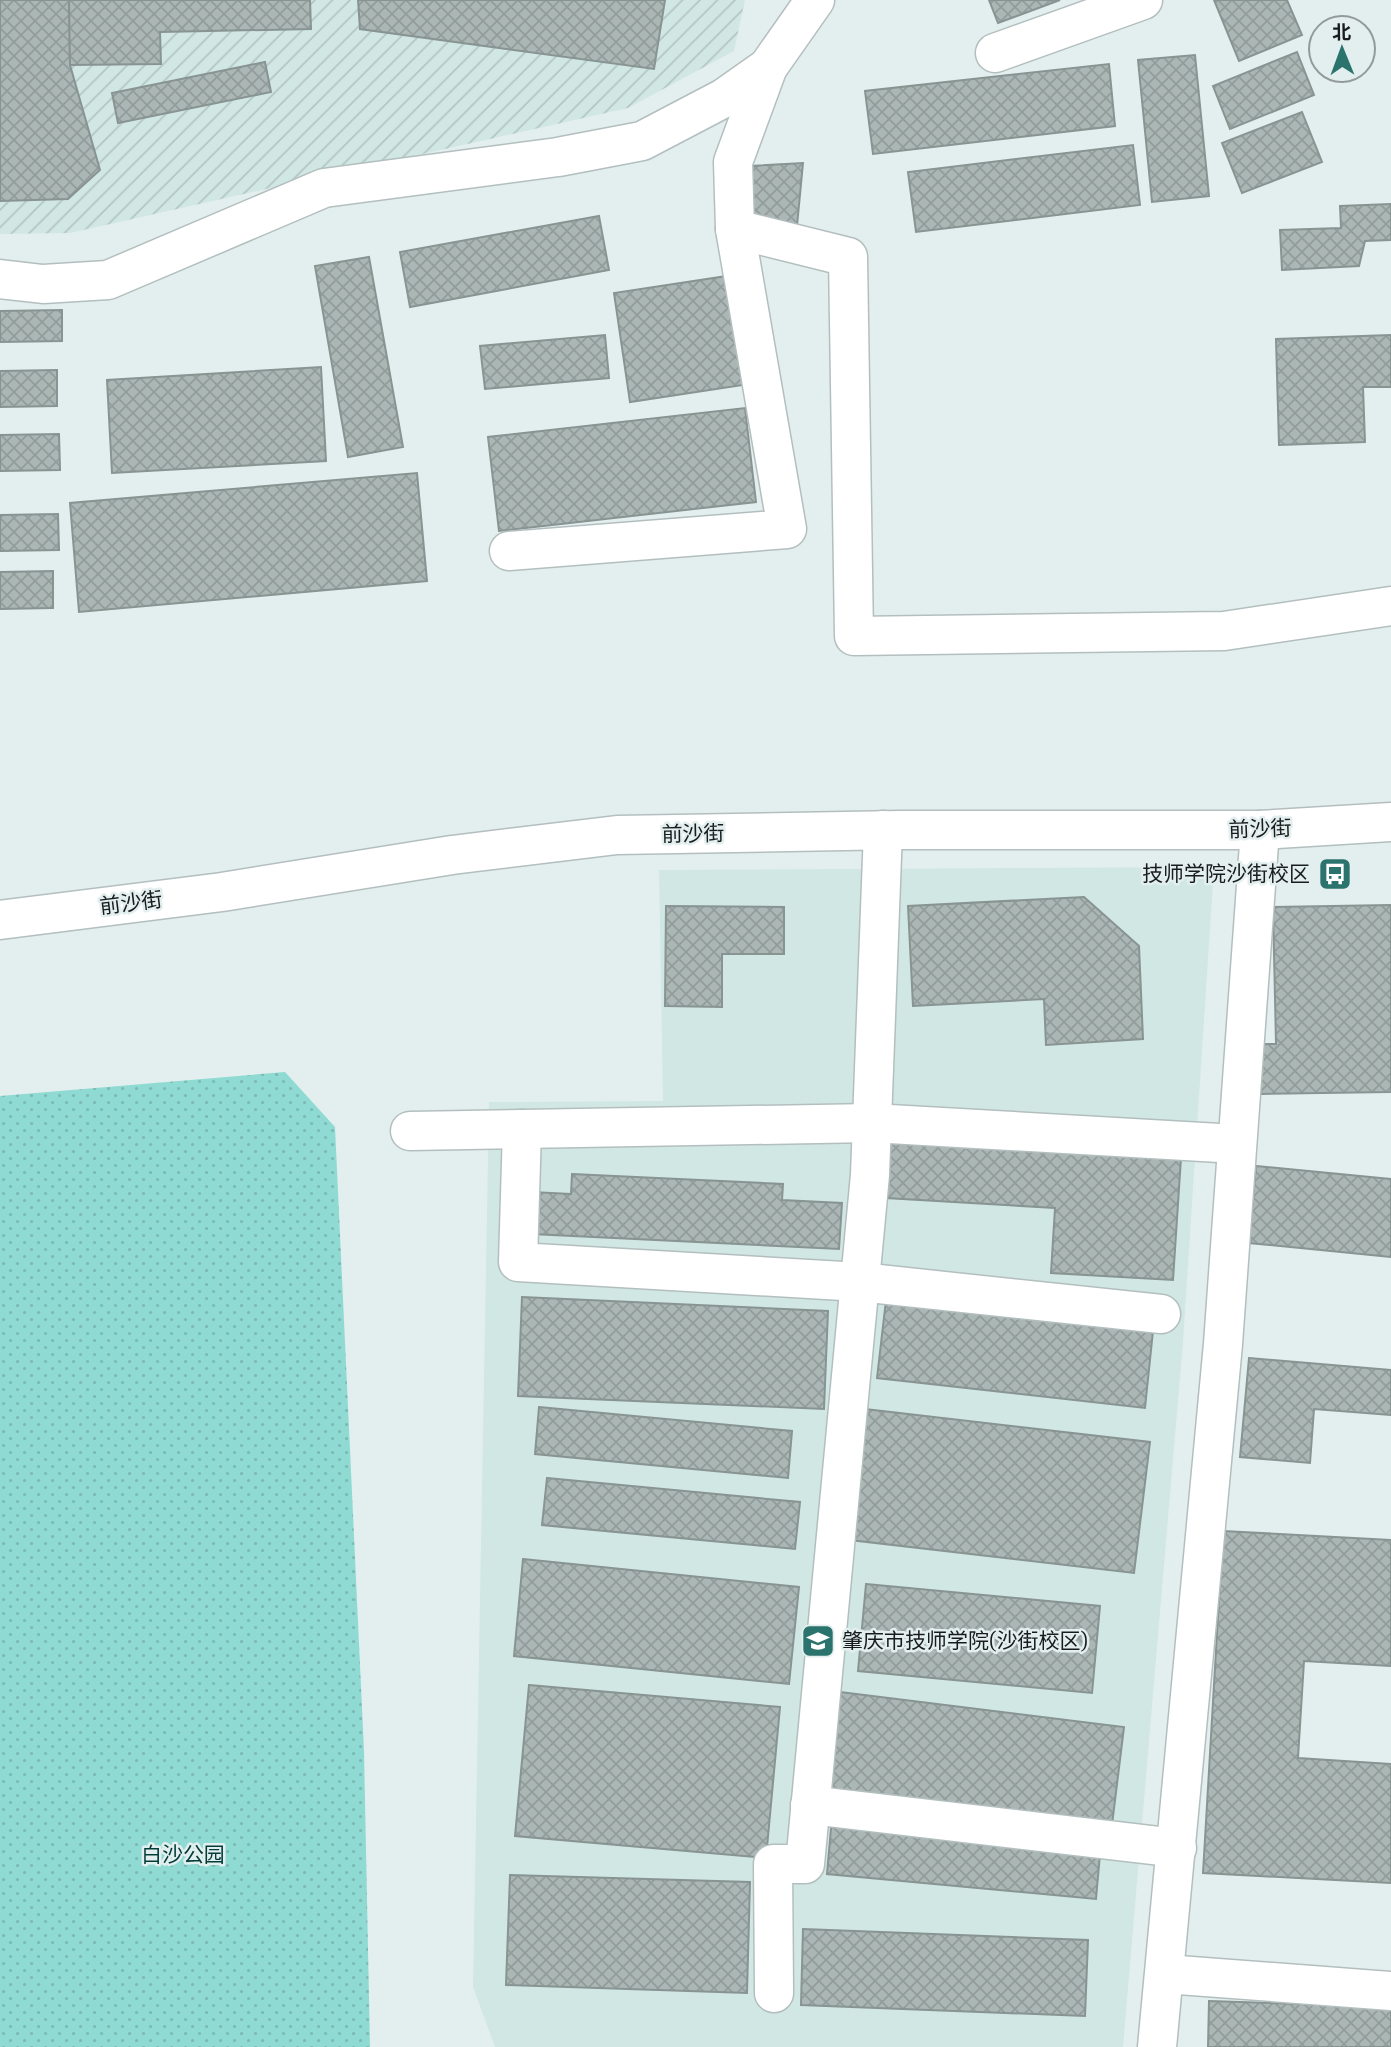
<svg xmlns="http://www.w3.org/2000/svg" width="1391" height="2047" viewBox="0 0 1391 2047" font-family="'Exo 2','Noto Sans SC',sans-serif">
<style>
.built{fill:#d1e7e4}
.industrial{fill:url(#industrial-furrows)}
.grass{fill:url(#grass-dots)}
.building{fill:url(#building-cross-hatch);stroke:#889492;stroke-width:2}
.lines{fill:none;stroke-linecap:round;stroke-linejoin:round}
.minor-casing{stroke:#b3bfbe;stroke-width:41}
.minor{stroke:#fff;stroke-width:38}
.labels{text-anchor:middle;stroke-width:5;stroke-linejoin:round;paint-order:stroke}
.street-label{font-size:21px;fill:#181c1c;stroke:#e3efee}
.poi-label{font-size:21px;fill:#181c1c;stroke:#e3efee;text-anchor:end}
.park-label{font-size:21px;fill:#013c38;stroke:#e3efee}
</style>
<defs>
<pattern id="industrial-furrows" width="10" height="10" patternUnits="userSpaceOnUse" patternTransform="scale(1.75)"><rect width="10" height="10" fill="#d1e7e4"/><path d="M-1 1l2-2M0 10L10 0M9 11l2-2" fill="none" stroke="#b3c6c3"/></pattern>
<pattern id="grass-dots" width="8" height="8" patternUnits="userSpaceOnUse" patternTransform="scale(1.75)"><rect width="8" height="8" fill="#8fdad3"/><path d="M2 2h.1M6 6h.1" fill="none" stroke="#7bbab5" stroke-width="1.8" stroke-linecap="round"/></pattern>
<pattern id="building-cross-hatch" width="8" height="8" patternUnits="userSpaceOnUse" patternTransform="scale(1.75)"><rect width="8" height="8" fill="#abb7b5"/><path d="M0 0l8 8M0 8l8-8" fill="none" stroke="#929d9b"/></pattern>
</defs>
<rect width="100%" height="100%" fill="#e3efee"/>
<polygon class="built" points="1214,867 1183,1342 1123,2047 495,2047 473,1987 489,1102 663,1101 659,870"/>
<polygon class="industrial" points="0,0 745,0 734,51 628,108 70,233 0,234"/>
<polygon class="grass" points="285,1072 335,1127 364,1751 370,2047 0,2047 0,1096"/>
<g class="building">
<polygon points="0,0 69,0 70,65 100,170 68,199 0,201"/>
<polygon points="69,0 310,0 311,29 160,32 161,64 70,65"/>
<polygon points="358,0 665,0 654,69 360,29"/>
<polygon points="989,0 1060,0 998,23"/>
<polygon points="1214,0 1287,0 1302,35 1239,61"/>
<polygon points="1297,52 1314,95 1230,129 1213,86"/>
<polygon points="1195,55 1209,196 1152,202 1138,60"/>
<polygon points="265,62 271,92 118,123 112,93"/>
<polygon points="1109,64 1115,126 873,154 865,91"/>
<polygon points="1302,112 1322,162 1242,193 1222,143"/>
<polygon points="1133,145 1140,205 916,232 908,172"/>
<polygon points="803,163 797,226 749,226 751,166"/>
<polygon points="1391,204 1391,240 1365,241 1359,266 1282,270 1280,230 1341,228 1340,206"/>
<polygon points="599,216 609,270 410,307 400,252"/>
<polygon points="369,257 403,447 348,457 315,266"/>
<polygon points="727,276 743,385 630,402 614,293"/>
<polygon points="62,310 62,341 0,342 0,311"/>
<polygon points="605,335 609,378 485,389 480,346"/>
<polygon points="1391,335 1391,387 1363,387 1365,442 1279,445 1276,339"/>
<polygon points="321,367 326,461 112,473 107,380"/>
<polygon points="57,370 57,406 0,407 0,371"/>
<polygon points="745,408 756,502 499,531 488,437"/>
<polygon points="59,434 60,470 0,471 0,435"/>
<polygon points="417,473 427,581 79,612 70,503"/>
<polygon points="58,514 59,550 0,551 0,515"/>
<polygon points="53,571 53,608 0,609 0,572"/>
<polygon points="1084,897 1139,946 1143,1039 1046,1045 1044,999 913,1006 908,906"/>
<polygon points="1391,905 1391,1092 1261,1094 1260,1044 1276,1044 1273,907"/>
<polygon points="666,906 784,907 784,954 722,954 722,1007 665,1006"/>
<polygon points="890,1141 1181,1158 1173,1280 1051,1273 1055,1208 886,1198"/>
<polygon points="1256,1166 1391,1179 1391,1257 1249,1243"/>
<polygon points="572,1174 783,1184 782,1200 842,1203 839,1249 532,1234 533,1192 571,1194"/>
<polygon points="522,1297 828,1311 824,1409 518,1396"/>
<polygon points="886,1300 1153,1331 1145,1408 877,1378"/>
<polygon points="1249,1358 1391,1370 1391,1415 1314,1409 1310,1463 1240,1457"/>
<polygon points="539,1407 792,1431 788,1478 535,1454"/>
<polygon points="865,1409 1150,1442 1134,1573 850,1540"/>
<polygon points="547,1478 800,1502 795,1549 542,1525"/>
<polygon points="1223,1531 1391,1540 1391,1666 1304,1661 1298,1758 1391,1764 1391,1883 1203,1873"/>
<polygon points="523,1559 799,1587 789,1684 514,1656"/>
<polygon points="866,1584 1100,1606 1092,1693 858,1671"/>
<polygon points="529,1685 780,1707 766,1858 515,1836"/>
<polygon points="840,1692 1124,1727 1111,1833 826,1798"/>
<polygon points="832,1817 1101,1843 1096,1899 827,1874"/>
<polygon points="510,1875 750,1882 747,1993 506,1985"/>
<polygon points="803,1929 1088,1940 1085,2016 801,2005"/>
<polygon points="1209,2001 1391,2007 1391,2047 1208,2047"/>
</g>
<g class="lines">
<defs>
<g id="minor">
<polyline points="995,53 1143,0"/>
<polyline points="768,67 733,162 735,229 848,257 854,636 1224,631 1391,606"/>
<polyline points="0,279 43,284 108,280 324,188 558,157 642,141 724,98 768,67 815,0"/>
<polyline points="509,551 787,529 735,229"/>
<polyline points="0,920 222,892 452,855 617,835 900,830 1260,830 1391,822"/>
<polyline points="522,1129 518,1262 860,1282 1161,1314"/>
<polyline points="410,1131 872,1123 1237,1144"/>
<polyline points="810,1805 1177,1848"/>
<polyline points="1165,1974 1391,1991"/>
<polyline points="774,1993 773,1864 805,1864 870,1175 883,830"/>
<polyline points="1157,2047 1223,1344 1260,830"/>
</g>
</defs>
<use href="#minor" class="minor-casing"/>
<use href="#minor" class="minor"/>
</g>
<defs>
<symbol id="bus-square" viewBox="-11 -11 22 22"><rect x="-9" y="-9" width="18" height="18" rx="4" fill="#2b746e" stroke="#e3efee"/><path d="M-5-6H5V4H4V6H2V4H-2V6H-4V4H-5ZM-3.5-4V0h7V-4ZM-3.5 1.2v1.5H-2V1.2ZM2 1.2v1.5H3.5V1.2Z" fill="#fff"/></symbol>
<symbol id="university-square" viewBox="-11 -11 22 22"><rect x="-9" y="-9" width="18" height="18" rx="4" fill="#2b746e" stroke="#e3efee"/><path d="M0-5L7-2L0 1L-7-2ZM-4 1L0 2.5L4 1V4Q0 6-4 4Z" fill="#fff"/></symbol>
</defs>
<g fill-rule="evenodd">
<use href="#bus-square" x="1316" y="855" width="38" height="38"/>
<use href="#university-square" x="799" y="1622" width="38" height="38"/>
</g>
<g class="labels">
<g class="street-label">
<text transform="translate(1260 829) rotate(-2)" y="7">前沙街</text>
<text transform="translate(693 834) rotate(-1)" y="7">前沙街</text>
<text transform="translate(131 903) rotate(-7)" y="7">前沙街</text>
</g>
<g class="poi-label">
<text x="1310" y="881">技师学院沙街校区</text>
<text x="842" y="1648" text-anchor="start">肇庆市技师学院(沙街校区)</text>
</g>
<g class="park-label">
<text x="183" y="1862">白沙公园</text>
</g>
</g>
<g transform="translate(1342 49) rotate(359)"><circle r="33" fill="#e3efee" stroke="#929b9a" stroke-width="2"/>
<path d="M0-5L12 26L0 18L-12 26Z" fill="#2b746e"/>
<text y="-10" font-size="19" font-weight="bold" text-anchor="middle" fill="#181c1c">北</text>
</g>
</svg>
